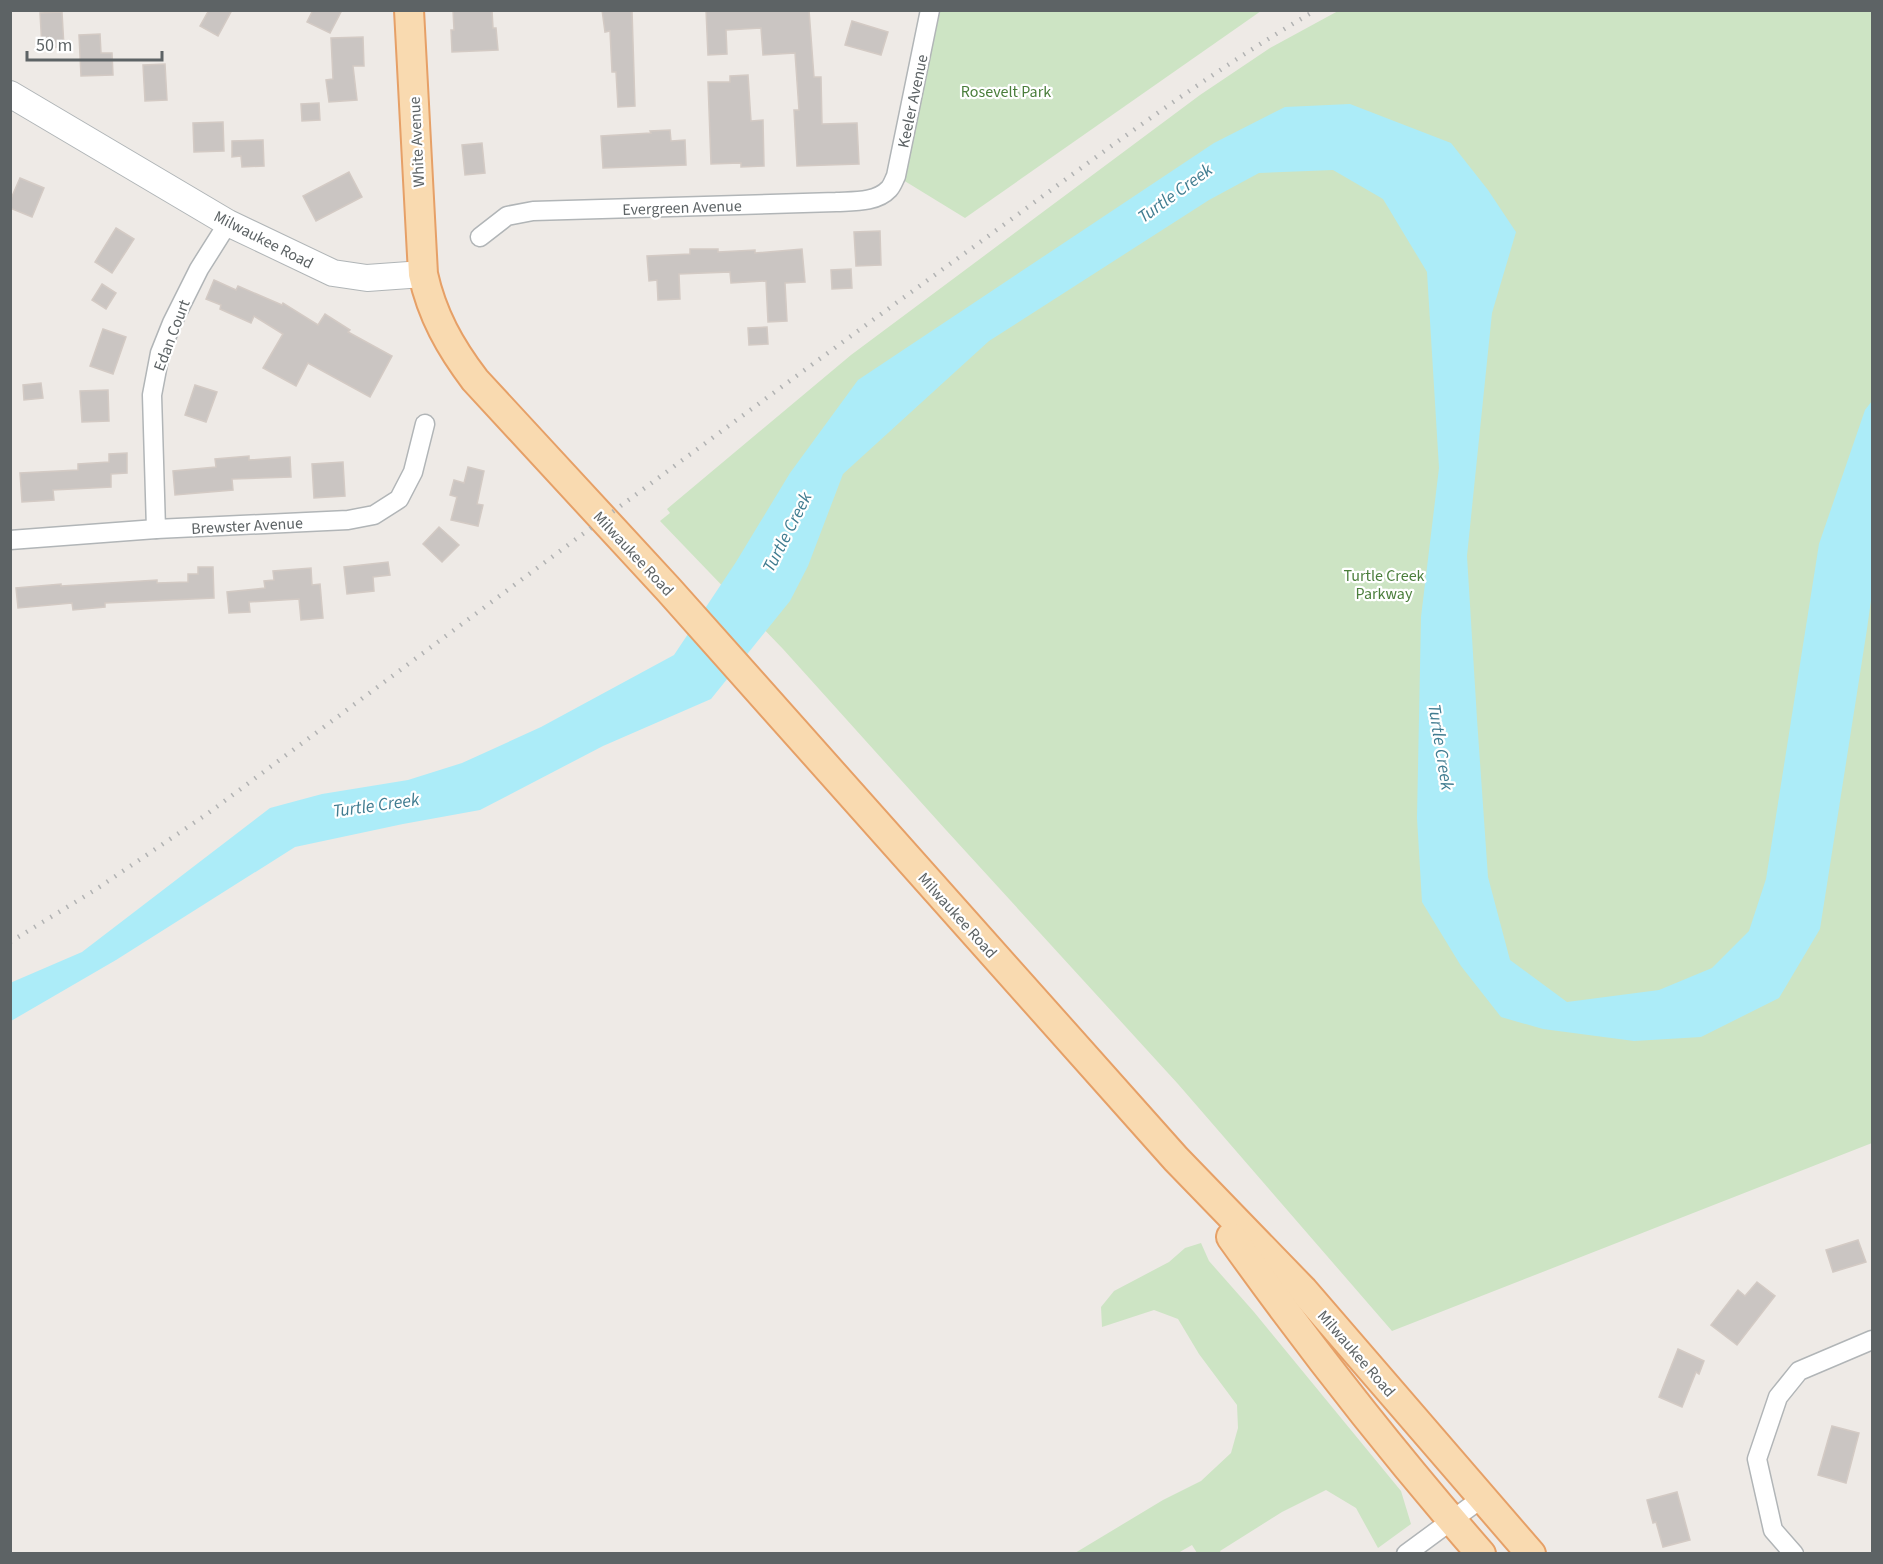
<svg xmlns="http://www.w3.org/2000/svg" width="1883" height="1564" viewBox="0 0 1883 1564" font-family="'Source Sans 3',sans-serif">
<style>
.green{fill:#cde4c4}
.water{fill:#acecf8}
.building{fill:#cac5c2;stroke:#d3cac4;stroke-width:1.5}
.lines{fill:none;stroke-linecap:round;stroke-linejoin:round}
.street-casing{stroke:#b1b5b7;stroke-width:21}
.secondary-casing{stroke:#b0b5b7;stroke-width:28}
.primary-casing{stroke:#e6a067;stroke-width:32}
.street{stroke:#fff;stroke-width:18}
.secondary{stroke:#fff;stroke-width:26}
.primary{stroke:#f9dab0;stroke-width:28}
.rail{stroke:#b2b3b3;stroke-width:4.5;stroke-dasharray:1.5 8;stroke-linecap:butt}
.labels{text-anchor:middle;stroke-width:4.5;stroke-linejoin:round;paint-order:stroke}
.park-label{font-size:16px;fill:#4a7e3b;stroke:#fff}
.street-label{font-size:16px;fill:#5d6365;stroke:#fff}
.water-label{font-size:18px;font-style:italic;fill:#407c90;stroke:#fff}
</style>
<rect width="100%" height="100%" fill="#eeeae6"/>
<g class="green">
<polygon points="940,11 1261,11 965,218 903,180"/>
<polygon points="1338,11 1872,11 1872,1143 1392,1331 1178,1084 946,830 783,649 660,521 670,513 667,509 851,355 1200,95 1270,48"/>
<polygon points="1201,1243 1209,1261 1254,1312 1401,1491 1411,1524 1378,1548 1356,1508 1326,1490 1282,1512 1220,1551 1221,1553 1197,1553 1192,1545 1178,1553 1075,1553 1163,1500 1201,1481 1231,1453 1238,1428 1237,1405 1199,1354 1178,1319 1154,1310 1102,1327 1101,1307 1114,1291 1169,1262 1185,1248"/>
</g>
<polygon class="water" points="1350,104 1451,143 1488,190 1516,232 1492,313 1467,556 1477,719 1488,877 1510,960 1567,1002 1659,990 1712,968 1749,931 1766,879 1819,544 1865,410 1872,401 1872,593 1867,629 1820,929 1779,998 1701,1037 1634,1041 1543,1029 1501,1017 1461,966 1422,902 1417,818 1421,617 1439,468 1427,272 1383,199 1333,170 1259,173 1209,200 989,341 843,474 808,566 790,601 711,699 603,746 480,810 403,824 295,847 116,960 11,1021 10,983 82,952 270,808 322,794 408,780 462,763 541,727 674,655 736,562 790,473 858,380 1214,143 1285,107"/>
<g class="building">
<polygon points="209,10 232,10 218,36 200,26"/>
<polygon points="313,10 342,10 330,33 307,22"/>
<polygon points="453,10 492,10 493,28 496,28 498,50 452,52 451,30 454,30"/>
<polygon points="602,10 632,10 635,106 618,107 616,72 612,72 610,31 605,32"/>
<polygon points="706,10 809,10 814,77 821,77 822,124 857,123 859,164 797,166 794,110 799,110 795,53 763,55 761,28 726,30 727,54 708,55"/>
<polygon points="62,12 64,47 42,48 40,13"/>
<polygon points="852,21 888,32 881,55 845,45"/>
<polygon points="100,34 101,53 112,53 113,75 81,76 79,35"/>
<polygon points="363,37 364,66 353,66 357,100 329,102 326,80 333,79 331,38"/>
<polygon points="165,64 167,100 145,101 143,65"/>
<polygon points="748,75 751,121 763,120 764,166 741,167 741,163 711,164 708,82 730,82 730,76"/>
<polygon points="319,103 320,120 302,121 301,104"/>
<polygon points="223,122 224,151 194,152 193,123"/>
<polygon points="670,130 671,141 685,140 686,165 603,168 601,136 651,133 650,131"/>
<polygon points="263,140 264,166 242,167 241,156 232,157 232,141"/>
<polygon points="482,143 485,173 465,175 462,145"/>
<polygon points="349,172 362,197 316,221 303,196"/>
<polygon points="20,178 44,188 32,217 10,208 10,201"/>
<polygon points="116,228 134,239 112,273 95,262"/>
<polygon points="880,231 881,265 856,266 854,232"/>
<polygon points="690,249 718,249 718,252 755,250 755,253 802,249 805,282 785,283 787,321 768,322 766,281 731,283 730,272 679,274 680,299 658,300 657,280 649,281 647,256 690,254"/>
<polygon points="851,269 852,288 832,289 831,270"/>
<polygon points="214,280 236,290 238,286 282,305 283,303 318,325 325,314 350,330 348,332 392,356 370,397 308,363 296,386 263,368 283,334 254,316 251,323 220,309 221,305 206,299"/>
<polygon points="102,284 116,293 106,309 92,300"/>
<polygon points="767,327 768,344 749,345 748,328"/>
<polygon points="103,329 126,337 113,374 90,366"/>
<polygon points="41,383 43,398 24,400 23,385"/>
<polygon points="195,385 217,392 206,422 185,415"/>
<polygon points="108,390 109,421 82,422 80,391"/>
<polygon points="127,453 127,473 111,474 111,487 53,490 54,500 22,502 20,473 78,470 78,464 109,462 109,454"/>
<polygon points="249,456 249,460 290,457 291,477 232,479 233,490 175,495 173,471 216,467 215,459"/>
<polygon points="343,462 345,496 314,498 312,464"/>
<polygon points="468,467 484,471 477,504 483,505 478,526 451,520 457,497 450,495 454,480 464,483"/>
<polygon points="439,527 459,545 442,562 423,544"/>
<polygon points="388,562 390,575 373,577 374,591 347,594 344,567"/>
<polygon points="198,567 213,567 214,598 105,603 105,607 73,610 72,603 18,608 16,588 61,584 61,586 157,580 157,583 188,582 188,574 198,574"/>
<polygon points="311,568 312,585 320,584 323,618 301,620 299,599 249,602 250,612 229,613 227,592 265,588 264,581 274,580 273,571"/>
<polygon points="1858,1240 1866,1262 1833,1272 1826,1250"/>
<polygon points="1757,1282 1775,1296 1737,1345 1711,1325 1738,1290 1745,1296"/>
<polygon points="1678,1349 1704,1361 1699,1374 1696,1372 1682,1407 1659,1397"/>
<polygon points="1832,1426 1859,1433 1846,1483 1818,1475"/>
<polygon points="1677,1492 1690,1540 1663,1547 1656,1522 1653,1523 1647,1500"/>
</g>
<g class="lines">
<defs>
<g id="street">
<path d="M480,237l27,-21 26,-5 303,-9c16,-1 40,1 53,-13 3,-3 5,-9 7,-13l34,-166"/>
<polyline points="156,529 152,395 160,353 172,323 199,269 228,223"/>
<polyline points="10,540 156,529 348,520 374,515 399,499 413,472 425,424"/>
<polyline points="1406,1554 1482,1498"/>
<polyline points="1794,1554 1773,1530 1757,1459 1778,1397 1799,1371 1872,1340"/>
</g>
<polyline id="secondary" points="10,94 228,223 333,273 367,278 423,274"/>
<g id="primary">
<path d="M409,10l14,264c9,41 27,73 52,106l194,210 507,569 127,131 228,264"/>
<path d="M1231,1237c78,109 161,215 250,317"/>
</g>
</defs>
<use href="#street" class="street-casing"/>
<use href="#secondary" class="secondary-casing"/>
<use href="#primary" class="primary-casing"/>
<use href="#street" class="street"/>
<use href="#secondary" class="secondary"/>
<use href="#primary" class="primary"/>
<path class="rail" d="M10,942l85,-52 112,-76c245,-182 489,-366 736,-545 121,-87 243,-183 373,-259"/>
</g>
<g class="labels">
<g class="park-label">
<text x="1006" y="97">Rosevelt Park</text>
<text x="1384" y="581">Turtle Creek<tspan x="1384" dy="18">Parkway</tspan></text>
</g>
<g class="street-label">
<text transform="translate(912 101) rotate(-78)" y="6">Keeler Avenue</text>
<text transform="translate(416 142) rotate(-93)" y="6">White Avenue</text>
<text transform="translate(682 207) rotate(-2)" y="6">Evergreen Avenue</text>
<text transform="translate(264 239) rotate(27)" y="6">Milwaukee Road</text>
<text transform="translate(171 335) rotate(-69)" y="6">Edan Court</text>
<text transform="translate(247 525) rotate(-3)" y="6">Brewster Avenue</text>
<text transform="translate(634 553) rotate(47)" y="6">Milwaukee Road</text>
<text transform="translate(958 915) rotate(48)" y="6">Milwaukee Road</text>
<text transform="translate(1357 1353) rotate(49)" y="6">Milwaukee Road</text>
</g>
<g class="water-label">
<text transform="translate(1175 193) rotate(-36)" y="6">Turtle Creek</text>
<text transform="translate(787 532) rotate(-63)" y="6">Turtle Creek</text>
<text transform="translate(1441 747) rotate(81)" y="6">Turtle Creek</text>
<text transform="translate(376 805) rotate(-8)" y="6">Turtle Creek</text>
</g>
</g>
<rect width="1883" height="1564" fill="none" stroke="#5d6365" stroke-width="24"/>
<path d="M27 51v9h135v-9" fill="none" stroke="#5d6365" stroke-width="3"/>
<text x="36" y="51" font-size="18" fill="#5d6365" stroke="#ffffff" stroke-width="4.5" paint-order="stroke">50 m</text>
</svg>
